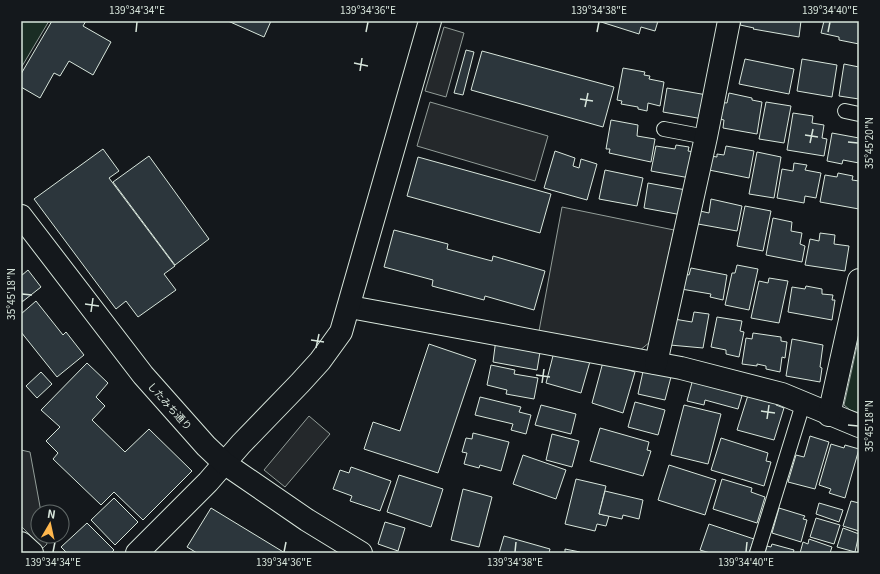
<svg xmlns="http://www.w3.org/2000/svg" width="880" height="574" viewBox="0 0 880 574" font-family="Georgia,'Noto Sans JP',serif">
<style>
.green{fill:#1a2d24;stroke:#939e99}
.parking{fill:#24282b;stroke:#939e99}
.building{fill:#2c363c;stroke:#d8e6dc}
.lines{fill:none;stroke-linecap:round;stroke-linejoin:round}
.lane-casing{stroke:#d8e6dc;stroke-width:16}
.street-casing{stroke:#d8e6dc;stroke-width:24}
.secondary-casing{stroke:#d8e6dc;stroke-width:24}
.lane{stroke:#14181c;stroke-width:14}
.street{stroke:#14181c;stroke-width:22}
.secondary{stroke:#14181c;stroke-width:22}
.ticks{fill:none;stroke:#d8e6dc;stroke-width:1.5}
.labels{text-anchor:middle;stroke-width:3;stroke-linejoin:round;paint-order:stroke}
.street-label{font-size:10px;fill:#d8e6dc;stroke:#14181c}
.neatline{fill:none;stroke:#d8e6dc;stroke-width:1.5}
.ticks-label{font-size:10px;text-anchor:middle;fill:#d8e6dc}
</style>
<rect width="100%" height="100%" fill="#14181c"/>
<g class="green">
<polygon points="21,21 49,21 21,68"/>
<polygon points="859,337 859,413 850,410 844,405"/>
</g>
<g class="parking">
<polygon points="444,27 464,33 446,97 425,91"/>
<polygon points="430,102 548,136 535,181 417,146"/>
<polygon points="562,207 674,230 650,342 639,351 539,331"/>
<polygon points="309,416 330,434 285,487 264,470"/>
<polygon points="21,450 30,452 41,512 38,512 38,536 45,536 47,544 43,548 21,526"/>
</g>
<g class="building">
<polygon points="52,21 86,21 83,26 111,42 93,75 69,61 60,76 54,73 40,98 21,87 21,74"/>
<polygon points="228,21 271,21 264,37"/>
<polygon points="598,21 658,21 655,31 641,27 639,34"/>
<polygon points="741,21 801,21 799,37 753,29 754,28 740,25"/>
<polygon points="824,21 859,21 859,44 839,40 839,37 821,33"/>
<polygon points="466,50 474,52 463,95 454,93"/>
<polygon points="482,51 614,87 603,127 471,90"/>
<polygon points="745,59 794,69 789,94 739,84"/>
<polygon points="802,59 837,65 832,97 797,91"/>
<polygon points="844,64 859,67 859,99 839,96"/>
<polygon points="623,68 645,72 644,75 650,76 649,79 664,82 660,106 648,103 647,111 638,109 638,107 621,104 622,101 617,100"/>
<polygon points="667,88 707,95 703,119 663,112"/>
<polygon points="729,93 752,98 752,100 762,102 757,134 723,128 724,120 716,118 719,102 727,103"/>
<polygon points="766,102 791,106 784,143 759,139"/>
<polygon points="793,113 813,116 812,123 824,125 822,138 827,139 824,156 787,150"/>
<polygon points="611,120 638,125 637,136 655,139 651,162 609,153 610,149 606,149"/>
<polygon points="832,133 859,138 859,163 843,160 842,164 827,161"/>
<polygon points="676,145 689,147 688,151 694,152 690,178 651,171 656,146 675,149"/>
<polygon points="726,146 754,151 749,178 709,170 711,156 717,157 717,154 724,155"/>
<polygon points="103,149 119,171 109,178 175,266 164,274 176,290 138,317 126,301 116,309 34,199"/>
<polygon points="555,151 575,158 573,166 579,168 581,159 597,164 587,200 544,188"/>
<polygon points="757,152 781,157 774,198 749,194"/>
<polygon points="149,156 209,239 175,265 113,182"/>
<polygon points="418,157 551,194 540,233 407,196"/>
<polygon points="794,163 807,165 805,170 821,173 816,198 805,196 804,203 777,198 782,169 793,171"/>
<polygon points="605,170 643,178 637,206 599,199"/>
<polygon points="838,173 853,176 852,180 859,181 859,209 820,202 825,175 837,177"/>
<polygon points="648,183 686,190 682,215 644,208"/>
<polygon points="711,199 742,206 737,231 698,224 700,211 709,213"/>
<polygon points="745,206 771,211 763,251 737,246"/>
<polygon points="773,218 792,222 791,231 802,233 800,244 805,246 802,262 766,255"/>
<polygon points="394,230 448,244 447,249 492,261 493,256 545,271 534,310 485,296 484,300 432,286 433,280 384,267"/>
<polygon points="820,233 835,235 834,244 849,246 845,271 805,265 810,239 819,241"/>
<polygon points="737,265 758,269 749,310 725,305 732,273 735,273"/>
<polygon points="691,268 727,275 723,300 710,297 711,294 681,289 684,274 689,275"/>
<polygon points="28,270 41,287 22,302 21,276"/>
<polygon points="769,278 788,281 779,323 751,318 759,281 768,283"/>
<polygon points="806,286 822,289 822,294 833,295 832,300 835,300 832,320 788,312 792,287 805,289"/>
<polygon points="36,301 63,335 66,332 84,355 57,377 21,332 21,314"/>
<polygon points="694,312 709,314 703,348 670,345 674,319 692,322"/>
<polygon points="717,317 742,321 740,331 744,332 739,357 726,354 726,350 711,347"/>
<polygon points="753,333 781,337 781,341 787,342 785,358 782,357 780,372 766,369 766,366 757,364 757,366 742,364 746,338 752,339"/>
<polygon points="496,339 541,346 537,370 493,362"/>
<polygon points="792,339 823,345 820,367 822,368 820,382 786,376"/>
<polygon points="429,344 476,360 438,473 364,449 373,422 400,431"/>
<polygon points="555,348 591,358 581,393 546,383"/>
<polygon points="603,362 635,372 623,413 592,403"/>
<polygon points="87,363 108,383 96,397 105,406 92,420 125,452 149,429 192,471 143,520 114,492 101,505 53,459 58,453 46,441 60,427 41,410"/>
<polygon points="491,365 515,370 514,374 538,378 534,399 506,394 507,390 487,385"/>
<polygon points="644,367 672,373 665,400 638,394"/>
<polygon points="41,372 52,384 37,398 26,386"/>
<polygon points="694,375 744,389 738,409 705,400 704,405 687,401"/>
<polygon points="749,392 777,401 776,405 784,408 774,440 737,430"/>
<polygon points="480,397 521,407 519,412 531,415 526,434 511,430 513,424 475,415"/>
<polygon points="635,402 665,410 658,435 628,427"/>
<polygon points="541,405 576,414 571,434 535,425"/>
<polygon points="684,405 721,414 708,464 671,455"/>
<polygon points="600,428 649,442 647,450 651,451 643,476 590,461"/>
<polygon points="473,433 509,442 501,471 480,465 479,468 464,464 467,453 462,452 466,438 472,439"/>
<polygon points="552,434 579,441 572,467 546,460"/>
<polygon points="810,436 829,442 815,489 788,482 796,455 804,457"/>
<polygon points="721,438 768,453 766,461 771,462 764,486 711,470"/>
<polygon points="831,444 844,448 845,445 859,449 845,498 829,493 831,489 819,485"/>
<polygon points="523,455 566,470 556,499 513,484"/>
<polygon points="669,465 716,480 705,515 658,500"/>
<polygon points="351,467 391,481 380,511 350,501 352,496 333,489 340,470 349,473"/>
<polygon points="399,475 443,489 431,527 387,512"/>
<polygon points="576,479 606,486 599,514 609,516 606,526 597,524 595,531 565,524"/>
<polygon points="722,479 752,488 751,492 765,497 757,523 713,509"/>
<polygon points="463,489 492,497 479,547 451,540"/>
<polygon points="605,491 643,500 639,519 623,515 622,519 599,514"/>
<polygon points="114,498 138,522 115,545 91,520"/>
<polygon points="851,501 859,503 859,531 843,526"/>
<polygon points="819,503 843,510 839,522 816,514"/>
<polygon points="211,508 285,553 197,553 187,547"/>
<polygon points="779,508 805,516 803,519 807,520 801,542 772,533"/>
<polygon points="816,518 840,525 834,544 810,537"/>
<polygon points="385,522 405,528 398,551 378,544"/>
<polygon points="87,523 114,550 111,553 67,553 61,547"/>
<polygon points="709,524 754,539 749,553 710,553 700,550"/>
<polygon points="843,528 859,534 855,552 837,547"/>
<polygon points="504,536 550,549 549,553 499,553"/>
<polygon points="809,539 832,547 830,553 800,553 803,542 808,544"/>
<polygon points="772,544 794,550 793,553 765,553 767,546 771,547"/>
<polygon points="565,549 580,552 580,553 559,553 565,553"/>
</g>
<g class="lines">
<defs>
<g id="lane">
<polyline points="845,111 859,114"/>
<polyline points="664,129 706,137"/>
<polyline points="757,553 803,404"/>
</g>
<g id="street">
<polyline points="350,307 681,368 782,394 859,426"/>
<polyline points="656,363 706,137 729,21"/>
<polyline points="829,415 859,280"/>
<polyline points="21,543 32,553"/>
<polyline points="137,553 208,482 241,444 300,383 320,361 341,332 430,21"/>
</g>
<polyline id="secondary" points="21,216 143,375 206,446 224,463 307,520 361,553"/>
</defs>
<use href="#lane" class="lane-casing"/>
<use href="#street" class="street-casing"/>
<use href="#secondary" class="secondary-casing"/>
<use href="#lane" class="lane"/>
<use href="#street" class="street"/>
<use href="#secondary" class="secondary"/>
</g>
<path class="ticks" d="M136,32l1,-10M366,32l2,-10M597,32l2,-10M828,32l2,-10M354,63l14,3M360,71l2,-13M580,99l13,2M585,107l3,-14M805,135l13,2M848,142l10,1M810,143l3,-14M22,294l10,1M85,304l14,2M91,312l2,-14M311,340l13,2M316,348l3,-14M536,375l14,2M542,383l2,-14M761,411l14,2M767,419l2,-14M848,425l10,1M53,552l2,-10M284,552l2,-10M515,552l1,-10M746,552l1,-10"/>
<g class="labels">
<g class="street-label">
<text transform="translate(170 406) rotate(48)" y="4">したみち通り</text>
</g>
</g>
<rect width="880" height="574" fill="none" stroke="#14181c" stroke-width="44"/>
<g transform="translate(50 524) rotate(9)"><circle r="19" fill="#14181c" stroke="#626a69"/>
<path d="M0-3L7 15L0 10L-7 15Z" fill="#ffb74d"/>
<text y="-6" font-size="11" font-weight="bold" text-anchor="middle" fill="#d8e6dc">N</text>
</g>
<rect x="22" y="22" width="836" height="530" class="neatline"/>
<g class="ticks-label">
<text x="137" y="14">139°34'34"E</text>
<text x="368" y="14">139°34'36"E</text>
<text x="599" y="14">139°34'38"E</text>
<text x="830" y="14">139°34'40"E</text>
<text transform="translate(869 143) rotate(-90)" y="4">35°45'20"N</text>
<text transform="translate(11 294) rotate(-90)" y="4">35°45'18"N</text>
<text transform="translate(869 426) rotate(-90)" y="4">35°45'18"N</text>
<text x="53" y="566">139°34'34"E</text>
<text x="284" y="566">139°34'36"E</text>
<text x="515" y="566">139°34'38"E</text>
<text x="746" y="566">139°34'40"E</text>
</g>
</svg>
